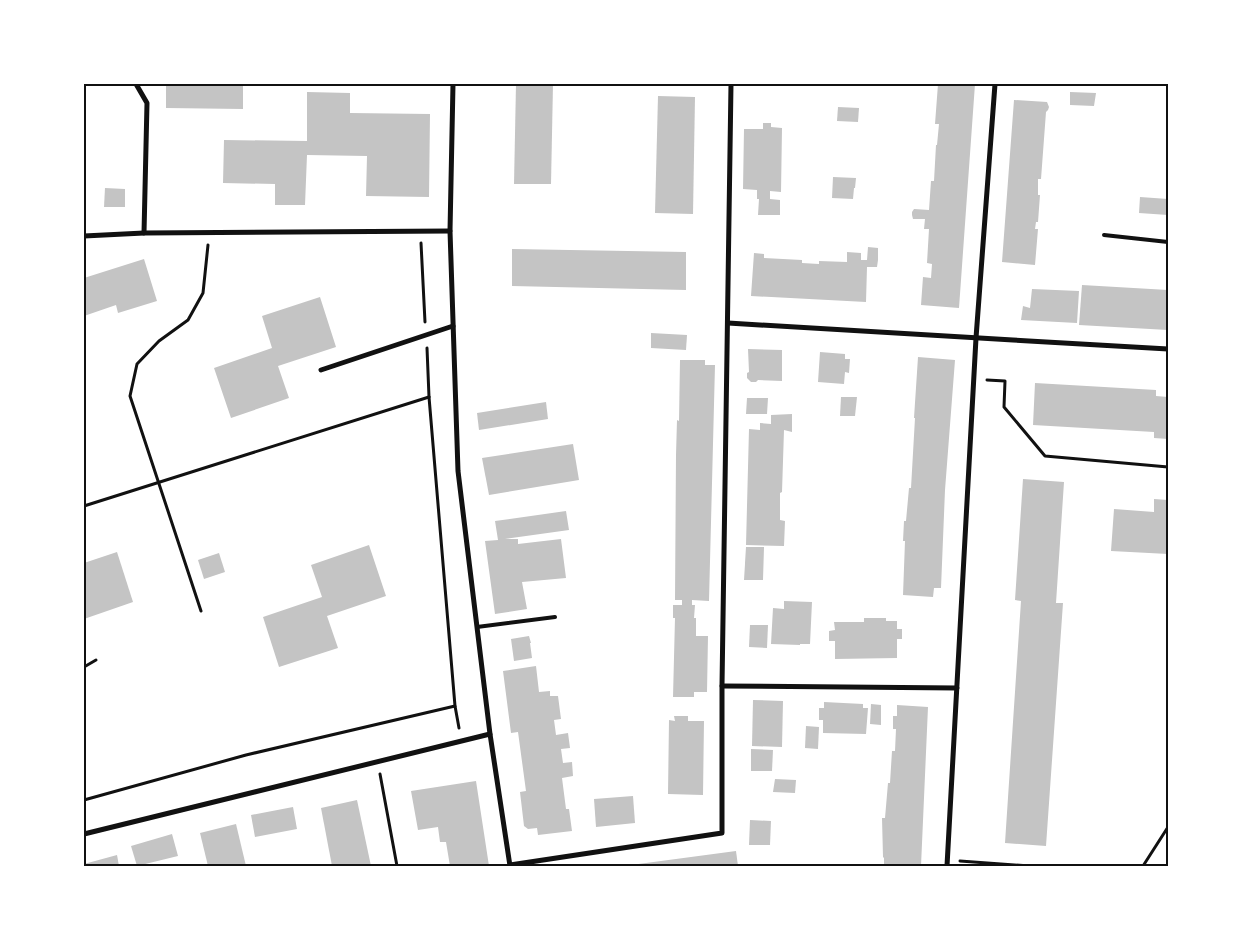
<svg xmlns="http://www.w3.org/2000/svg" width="1252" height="950" viewBox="0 0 1252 950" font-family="'Open Sans',sans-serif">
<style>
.building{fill:#c4c4c4}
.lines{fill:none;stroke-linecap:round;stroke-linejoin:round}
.path{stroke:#111;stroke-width:3}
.service{stroke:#111;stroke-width:4}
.minor{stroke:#111;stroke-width:5}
.neatline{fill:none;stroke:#111;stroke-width:2}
</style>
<rect width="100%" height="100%" fill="#fff"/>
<g class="building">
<polygon points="166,84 243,84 243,109 166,108"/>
<polygon points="516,84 553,84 551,184 514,184"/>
<polygon points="938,84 975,84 959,308 921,305 923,277 931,278 932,264 927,263 929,229 924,229 925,219 913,219 912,215 912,212 914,209 929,210 931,181 934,181 936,145 937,145 939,124 935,124"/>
<polygon points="307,92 350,93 350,113 430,114 429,197 366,196 367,156 307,155 305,205 275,205 275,184 223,183 224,140 307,141"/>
<polygon points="1070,92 1096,93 1094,106 1070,105"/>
<polygon points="658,96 695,97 693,214 655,213"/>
<polygon points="1014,100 1047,102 1049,107 1048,110 1046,112 1041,179 1038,179 1038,195 1040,195 1038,222 1036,222 1035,229 1038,229 1035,265 1002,262"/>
<polygon points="838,107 859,108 858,122 837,121"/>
<polygon points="763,123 771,123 771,127 782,128 781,192 770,191 770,199 780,200 780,215 758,215 759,199 757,199 757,190 743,189 744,129 763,129"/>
<polygon points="833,177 856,178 855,188 854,188 853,199 832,198"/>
<polygon points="105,188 125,189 125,207 104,207"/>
<polygon points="1140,197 1168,199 1168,215 1139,213"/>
<polygon points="868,247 878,248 878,260 877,267 867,267 866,302 751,296 754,253 764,254 764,258 802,260 802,263 819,264 819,261 847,262 847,252 861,253 861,260 867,260"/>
<polygon points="512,249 686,252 686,290 512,286"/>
<polygon points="144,259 157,301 118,313 116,305 84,316 84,278"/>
<polygon points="1082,285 1168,290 1168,330 1079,325"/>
<polygon points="1032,289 1079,291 1077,323 1021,320 1023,306 1030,308"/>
<polygon points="320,297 336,347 278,366 289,398 231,418 214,368 272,348 262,316"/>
<polygon points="651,333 687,335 686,350 651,348"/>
<polygon points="748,349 782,350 782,381 758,380 756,382 751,382 747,378 747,373 749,372"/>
<polygon points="820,352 845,354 845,359 850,359 849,373 845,372 844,384 818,382"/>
<polygon points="918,357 955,360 945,490 941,588 934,588 933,597 903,595 905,541 903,541 904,521 906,521 909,488 911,488 915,418 914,418"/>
<polygon points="680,360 705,360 705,365 715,365 709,601 692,600 692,605 695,605 694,618 696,618 696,636 708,636 707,692 694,692 694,697 673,697 675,618 673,618 673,605 682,605 682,600 675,600 676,455 677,420 679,421"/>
<polygon points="1035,383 1156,390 1156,396 1168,397 1168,439 1154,438 1154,432 1033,425"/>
<polygon points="841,397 857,397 855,416 840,416"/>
<polygon points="747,398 768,398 767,414 746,414"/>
<polygon points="546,402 548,419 479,430 477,413"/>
<polygon points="792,414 792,432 784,430 782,492 780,493 780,520 785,521 784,546 746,545 749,429 760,430 760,423 771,424 771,415"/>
<polygon points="573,444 579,480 489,495 482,458"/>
<polygon points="1023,479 1064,482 1056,603 1063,603 1046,846 1005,843 1021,601 1015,600"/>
<polygon points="1154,499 1168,500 1168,554 1111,551 1114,509 1154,512"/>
<polygon points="566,511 569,530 505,539 518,539 518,544 561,539 566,578 522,582 527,609 495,614 485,541 498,540 495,521"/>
<polygon points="369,545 386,596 327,616 338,648 279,667 263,617 322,597 311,565"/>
<polygon points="746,547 764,547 763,580 744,580"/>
<polygon points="117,552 133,602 84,619 84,563"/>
<polygon points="219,553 225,572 204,579 198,560"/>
<polygon points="784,601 812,602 810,644 800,644 800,645 771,644 773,608 784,609"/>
<polygon points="864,618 886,618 886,621 897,621 897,629 902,629 902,639 897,639 897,658 835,659 835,641 829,641 829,631 835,630 834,622 864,622"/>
<polygon points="750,625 768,625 767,648 749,647"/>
<polygon points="529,636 531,643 530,643 532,658 514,661 511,639"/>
<polygon points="536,666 539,692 550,691 550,696 558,696 561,719 554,720 556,735 568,733 570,748 561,749 563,763 572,762 573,776 562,778 566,809 569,809 572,831 538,835 537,828 528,829 524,826 520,792 526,791 518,732 511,733 503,671"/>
<polygon points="753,700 783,701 782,747 752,746"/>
<polygon points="824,702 863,704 863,708 868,708 866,734 823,733 823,720 819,720 819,708 824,708"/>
<polygon points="871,704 881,705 881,725 870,724"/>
<polygon points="897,705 928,707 921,866 884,866 884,858 883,857 882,818 885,818 888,783 890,783 892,751 895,751 896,729 893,729 893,716 897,716"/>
<polygon points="674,716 688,716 688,721 704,721 703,795 668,794 669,720 675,721"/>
<polygon points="806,726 819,727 818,749 805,748"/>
<polygon points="751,749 773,750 772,771 751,771"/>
<polygon points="775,779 796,780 795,793 773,792"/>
<polygon points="476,781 489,866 450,866 446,842 440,842 438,827 418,830 411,791"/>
<polygon points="633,796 635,823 596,827 594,799"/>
<polygon points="357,800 371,866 332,866 321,808"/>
<polygon points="293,807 297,829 255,837 251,815"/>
<polygon points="750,820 771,821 770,845 749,845"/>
<polygon points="236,824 246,866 208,866 200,833"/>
<polygon points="172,834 178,856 137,866 131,846"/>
<polygon points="736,851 738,866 632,866 631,865"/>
<polygon points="117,855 119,866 84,866 84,864"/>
</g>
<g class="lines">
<g class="path">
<polyline points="421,243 425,322"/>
<polyline points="427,348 429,397 455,706 459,728"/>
<polyline points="987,380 1005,381 1004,407 1045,456 1168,467"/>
<polyline points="84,506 429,397"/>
<polyline points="201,611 130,396 137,364 159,341 188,320 203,293 208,245"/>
<polyline points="84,667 96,660"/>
<polyline points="380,774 397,866"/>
<polyline points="84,800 246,755 455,706"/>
<polyline points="960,861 1030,866"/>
<polyline points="1143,866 1168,827"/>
</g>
<g class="service">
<polyline points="1104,235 1168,242"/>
<polyline points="477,627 555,617"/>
</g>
<g class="minor">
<polyline points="136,84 147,103 144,233"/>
<polyline points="453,84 450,231 458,471 490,734 510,866"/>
<polyline points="84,236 144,233 450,231"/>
<polyline points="728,323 1013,340 1168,349"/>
<polyline points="321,370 453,326"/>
<polyline points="722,686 957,688"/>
<polyline points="84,834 490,734"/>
<polyline points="510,865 722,833 722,686 731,84"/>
<polyline points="947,866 976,338 995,84"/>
</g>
</g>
<rect width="1252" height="950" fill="none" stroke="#ffffff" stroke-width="170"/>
<rect x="85" y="85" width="1082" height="780" class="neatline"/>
</svg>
